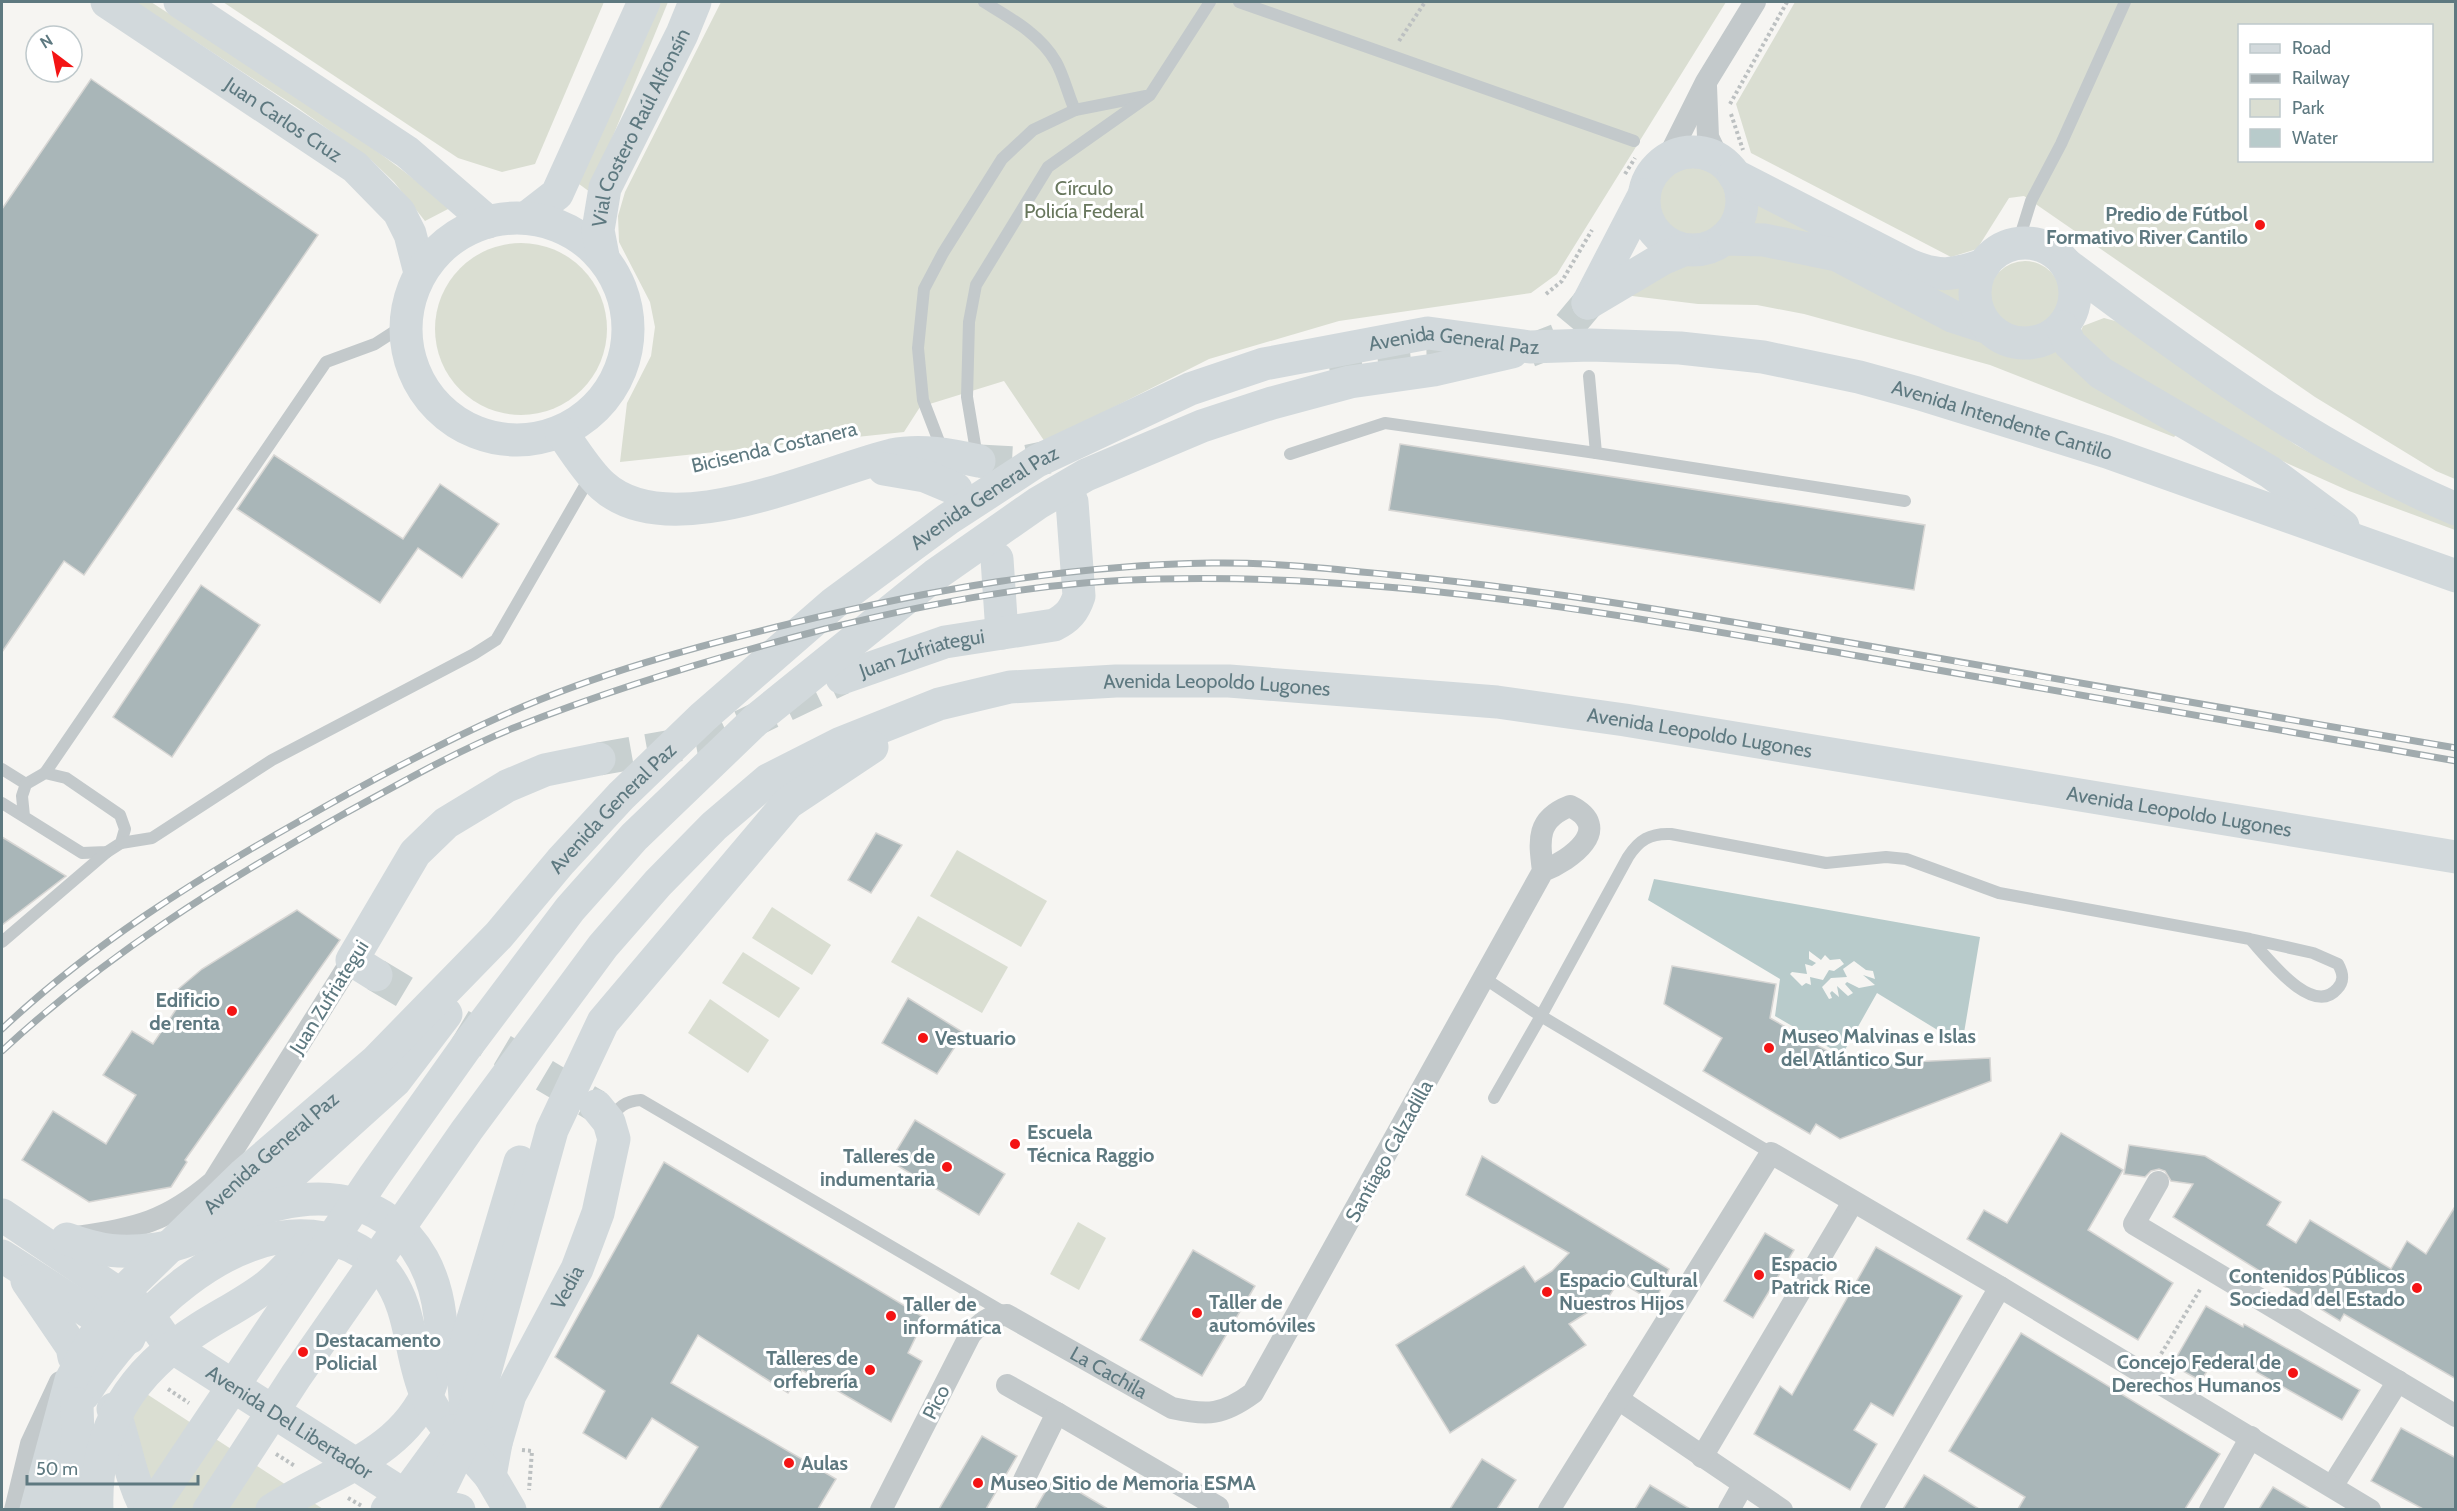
<svg xmlns="http://www.w3.org/2000/svg" width="2457" height="1511" viewBox="0 0 2457 1511" font-family="Cabin,sans-serif">
<style>
.green{fill:#daded2;fill-rule:evenodd}
.water{fill:#b8cbcb;fill-rule:evenodd}
.building{fill:#a9b6b8;stroke:#d7d6d4;stroke-width:1.5}
.lines{fill:none;stroke-linecap:round;stroke-linejoin:round}
.secondary-tunnel{stroke:#c8d0d0;stroke-width:33;stroke-dasharray:33 16;stroke-linecap:butt}
.path{stroke:#bcc0c1;stroke-width:4;stroke-dasharray:3 3;stroke-linecap:butt}
.lane{stroke:#c3c9cb;stroke-width:12}
.street{stroke:#c3c9cb;stroke-width:22}
.secondary{stroke:#d2d9dc;stroke-width:33}
.primary{stroke:#d2d9dc;stroke-width:33}
.highway{stroke:#d2d9dc;stroke-width:33}
.rail-casing{stroke:#a1abae;stroke-width:7}
.rail{stroke:#fff;stroke-width:4.5;stroke-dasharray:14;stroke-linecap:butt}
.poi-dot{fill:#f41414;stroke:#fff;stroke-width:2}
.labels{text-anchor:middle;stroke-width:6;stroke-linejoin:round;paint-order:stroke}
.street-label{font-size:20px;fill:#5e7980;stroke:#fff}
.park-label{font-size:20px;fill:#68775d;stroke:#fff}
.poi-label{font-size:20px;font-weight:bold;fill:#5e7980;stroke:#fff;text-anchor:start}
</style>
<rect width="100%" height="100%" fill="#f6f5f2"/>
<g class="green">
<path d="M135,2h16c101,66 206,128 299,206l-25,13 -31,-39 -23,-22 -73,-52z"/>
<polygon points="223,2 604,2 535,164 502,172 458,158"/>
<polygon points="654,2 668,2 590,192 579,184"/>
<polygon points="721,2 1726,2 1557,274 1531,293 1339,321 1209,359 1045,442 1004,381 920,407 904,432 620,462 627,403 651,356 655,327 650,302 619,242 618,216 625,192"/>
<path d="M1795,2h660v477l-19,-8 -121,-74 -291,-201 -15,2 -32,51 -26,8 -200,-104 -15,-49zM2240,26h192v134h-192z"/>
<path d="M1689,165c8,2 17,4 24,8 21,12 16,40 7,58 -22,10 -38,10 -60,-1 -12,-33 -9,-58 29,-65z"/>
<polygon points="1750,195 1960,282 1965,309 1743,231 1750,212"/>
<circle cx="521" cy="329" r="86"/>
<polygon points="1752,247 1794,252 1903,299 1998,350 2018,357 2043,355 2058,348 2182,429 2174,437 1990,365 1804,314 1757,305 1698,304 1624,295 1681,263 1706,254"/>
<circle cx="2025" cy="297" r="36"/>
<polygon points="2104,318 2119,322 2296,445 2377,489 2455,522 2455,530 2349,491 2260,451 2087,354 2078,339 2083,326"/>
<polygon points="957,850 1047,901 1021,947 930,896"/>
<polygon points="772,907 831,945 812,975 752,938"/>
<polygon points="918,916 1008,967 982,1013 891,962"/>
<polygon points="743,952 800,988 779,1018 722,983"/>
<polygon points="710,999 769,1040 748,1073 688,1033"/>
<polygon points="1078,1222 1106,1238 1079,1290 1050,1274"/>
<polygon points="136,1387 323,1509 170,1509 144,1476 129,1416"/>
</g>
<path class="water" d="M1654,879l326,58 -18,108 -85,-52 -35,62 -67,-39 5,-37 -132,-79zM1809,951l12,9 4,-5 5,5 10,-1 4,5 -10,7 -5,-1 -6,10 -13,-3 1,8 -5,-2 -4,3 -12,-12 2,-2 15,2 -2,-10 7,2 4,-3 -7,-4zM1854,961l12,9 7,1 2,8 -12,-4 12,10 -16,3 -12,-6 -2,2 8,9 -5,3 -11,-10 2,11 -7,-6 -2,2 2,5 -3,1 -7,-12 9,-9 16,-1 -4,-8z"/>
<g class="building">
<polygon points="91,79 318,235 84,575 64,561 2,652 2,209"/>
<polygon points="1400,444 1925,525 1914,590 1389,510"/>
<polygon points="274,455 403,539 440,484 499,524 462,578 418,548 380,603 237,509"/>
<polygon points="201,585 260,625 172,757 113,717"/>
<polygon points="876,833 902,845 871,893 848,880"/>
<polygon points="2,837 66,876 2,925"/>
<polygon points="297,910 340,940 185,1160 187,1162 171,1187 89,1202 22,1160 53,1111 106,1144 136,1095 103,1075 132,1031 153,1044 177,1008 164,1001 202,969"/>
<polygon points="1672,966 1776,984 1770,1018 1852,1065 1990,1058 1991,1081 1840,1139 1816,1124 1810,1134 1703,1071 1722,1038 1664,1004"/>
<polygon points="908,998 964,1033 937,1074 882,1043"/>
<polygon points="915,1120 1005,1174 979,1215 890,1161"/>
<polygon points="2061,1133 2123,1170 2088,1230 2173,1283 2138,1340 1967,1239 1984,1210 2007,1223"/>
<polygon points="2129,1145 2205,1156 2281,1202 2267,1225 2296,1243 2310,1220 2391,1269 2407,1241 2426,1254 2456,1205 2456,1379 2344,1314 2340,1321 2173,1217 2193,1184 2171,1181 2165,1171 2159,1169 2151,1171 2145,1177 2124,1174"/>
<polygon points="1482,1156 1669,1269 1655,1303 1619,1281 1606,1301 1569,1324 1586,1345 1450,1433 1396,1345 1524,1266 1535,1282 1552,1271 1569,1253 1466,1195"/>
<polygon points="664,1162 925,1318 908,1353 922,1361 891,1422 802,1370 788,1393 698,1335 671,1383 836,1479 818,1509 659,1509 698,1447 652,1418 626,1459 583,1433 605,1391 555,1357"/>
<polygon points="1765,1233 1794,1250 1753,1318 1724,1301"/>
<polygon points="1876,1247 1962,1296 1893,1416 1871,1403 1854,1430 1877,1444 1850,1490 1754,1434 1780,1386 1792,1395"/>
<polygon points="1193,1250 1255,1286 1202,1376 1140,1340"/>
<polygon points="2206,1306 2243,1327 2244,1324 2360,1390 2342,1420 2219,1351 2201,1381 2172,1365"/>
<polygon points="2021,1333 2220,1454 2185,1509 2018,1509 2025,1497 1949,1451"/>
<polygon points="2401,1428 2456,1458 2456,1509 2423,1509 2371,1481"/>
<polygon points="982,1436 1017,1456 986,1509 939,1509"/>
<polygon points="1482,1459 1516,1480 1497,1509 1450,1509"/>
<polygon points="1924,1475 1939,1484 1979,1509 1903,1509"/>
<polygon points="1054,1477 1108,1509 1035,1509"/>
<polygon points="1650,1485 1690,1509 1635,1509"/>
<polygon points="2273,1487 2310,1509 2259,1509"/>
</g>
<g class="lines">
<g class="secondary-tunnel">
<polyline points="1529,351 1557,340 1588,303"/>
<polyline points="1329,365 1414,356 1463,355"/>
<polyline points="979,461 1019,463 1048,457"/>
<polyline points="599,759 717,738 842,678"/>
<polyline points="376,975 596,1106"/>
</g>
<g class="path">
<polyline points="1399,41 1425,2"/>
<polyline points="1730,104 1787,2"/>
<polyline points="1731,114 1743,150"/>
<polyline points="1625,174 1635,158"/>
<polyline points="2038,235 2048,232 2062,237"/>
<polyline points="1546,294 1562,281 1592,230"/>
<polyline points="2158,1359 2201,1288"/>
<polyline points="168,1389 189,1403"/>
<polyline points="522,1450 532,1451 529,1490"/>
<polyline points="276,1454 295,1466"/>
<polyline points="348,1498 362,1506"/>
</g>
<g class="lane">
<path d="M984,2c26,16 56,32 72,60 8,14 12,33 19,48"/>
<polyline points="1239,2 1634,141"/>
<polyline points="2018,243 2031,201 2061,144 2125,2"/>
<polyline points="1589,376 1596,453 1905,501"/>
<polyline points="943,452 923,400 918,348 924,289 943,253 1002,159 1033,130 1075,110 1146,96"/>
<polyline points="1290,454 1385,423 1596,453"/>
<polyline points="977,457 967,397 969,322 976,285 1048,167 1150,95 1210,2"/>
<polyline points="2,769 26,784"/>
<polyline points="45,773 326,362 375,344 406,324"/>
<polyline points="2,803 82,853 107,852 121,843 125,829 120,815 66,778 45,773 26,784 22,796 24,816"/>
<polyline points="121,843 152,838 272,760 474,654 496,640 590,477"/>
<polyline points="2,942 107,852"/>
<polyline points="1484,978 1541,1016 1494,1098"/>
<path d="M609,1121c9,-14 16,-20 32,-21l364,213"/>
<path d="M1771,1153l-230,-137 87,-159c11,-17 22,-24 43,-23l155,29 60,-6 20,2 93,34 251,46 63,14 25,11c5,9 7,17 -1,25 -25,29 -71,-33 -87,-50"/>
</g>
<g class="street">
<polyline points="1706,86 1708,137 1719,160"/>
<polyline points="1667,160 1706,82 1755,2"/>
<polyline points="2158,1182 2134,1224 2456,1416"/>
<path d="M77,1237c60,-9 89,-15 136,-55l139,-222"/>
<polyline points="1007,1385 1057,1413"/>
<polyline points="1618,1399 1782,1510"/>
<polyline points="1702,1457 1853,1202"/>
<polyline points="1024,1480 1057,1413 1218,1507 1217,1510"/>
<polyline points="2333,1485 2398,1381"/>
<polyline points="15,1510 31,1444 60,1382"/>
<path id="s1" d="M881,1510l89,-175c11,-13 20,-20 37,-20l165,93c36,8 51,7 81,-15l290,-522c-4,-31 -7,-52 27,-65 45,22 1,54 -27,65"/>
<polyline points="1549,1510 1771,1153 2000,1287 2370,1510"/>
<polyline points="1729,1510 1743,1485"/>
<polyline points="1871,1510 2000,1287"/>
<polyline points="2210,1510 2251,1437"/>
</g>
<g class="secondary">
<path id="s2" d="M107,2l248,165 44,45 11,22 9,35"/>
<polyline points="180,2 407,152 488,222"/>
<circle cx="1693" cy="201" r="49"/>
<path d="M1734,175l175,90c31,13 43,10 75,0"/>
<polyline points="526,218 557,194 644,2"/>
<circle cx="517" cy="329" r="111"/>
<polyline points="1724,239 1764,240 1837,255 1952,316 1989,328"/>
<circle cx="2025" cy="293" r="50"/>
<path id="s3" d="M603,256l-5,-26 7,-42 77,-154 13,-32"/>
<path d="M2066,264c123,92 247,185 390,245"/>
<polyline points="1588,303 1644,195"/>
<polyline points="1588,303 1662,259 1683,250"/>
<path d="M561,432c13,17 26,40 42,54 67,60 215,-13 289,-31 29,-6 59,0 87,6"/>
<polyline points="884,469 925,476 956,489"/>
<polyline points="997,559 1002,633"/>
<path id="s4" d="M842,678l103,-36 109,-17c14,-7 20,-14 25,-29l-7,-94"/>
<polyline points="376,975 352,960 415,853 446,823 507,786 545,770 599,759"/>
<path id="s5" d="M496,1443l14,-48 67,-126 21,-56 16,-74 -5,-17 -13,-16"/>
</g>
<g class="primary">
<path id="s6" d="M2,1215l144,97 23,33 241,154 9,11"/>
<polyline points="2,1256 129,1338"/>
<polyline points="27,1281 72,1347 74,1357"/>
<polyline points="496,1443 490,1476 510,1510"/>
<polyline points="410,1499 459,1510"/>
</g>
<g class="highway">
<polyline points="2062,327 2070,344 2101,373 2270,472 2343,526"/>
<polyline points="253,1209 395,1081 446,1014"/>
<path d="M67,1239c33,12 54,15 89,10 44,-7 80,-35 123,-45 86,-21 151,26 161,112 3,25 -1,47 -10,71 -29,70 -100,84 -158,123"/>
<path d="M84,1394c47,-73 144,-174 240,-156 24,4 46,16 61,35 28,35 24,82 41,121 13,31 43,56 64,82"/>
<path d="M113,1409c13,33 16,68 34,101"/>
<polyline points="466,1411 463,1371 467,1339 520,1162"/>
<path id="s7" d="M36,1510l35,-130 23,-43 35,-51 114,-111 133,-114 123,-126 62,-74 60,-65 82,-79 131,-114 114,-84 89,-58 153,-72 74,-25 164,-31 102,14 60,-2 90,3 83,9 96,20 58,16 190,59 349,124"/>
<polyline points="66,1510 78,1437 77,1404"/>
<path d="M97,1510c-3,-82 35,-139 103,-182 22,-14 46,-26 67,-42 15,-11 28,-29 42,-42"/>
<polyline points="150,1510 375,1175 466,1047 570,909 634,837 758,718 935,575 1038,503 1086,475 1202,426 1272,403 1350,382 1434,370 1512,352"/>
<path id="s8" d="M209,1510l87,-134 171,-246 136,-184 55,-63 56,-57 54,-46 73,-37 98,-39 71,-17 106,-6h113l268,21 128,18 831,137"/>
<polyline points="387,1510 409,1490 452,1431"/>
<polyline points="430,1510 469,1430 552,1130 603,1022 788,803 872,747"/>
</g>
<defs>
<g id="rail">
<path d="M2,1029c88,-83 191,-148 296,-207 68,-39 136,-76 208,-108 90,-40 187,-67 283,-90 140,-34 279,-59 423,-61 60,-1 121,6 181,12 147,14 292,38 436,64 209,38 418,73 627,109"/>
<path d="M2,1051c102,-95 219,-168 340,-236 57,-31 114,-64 174,-88 101,-40 205,-71 309,-98 110,-27 220,-48 333,-50 231,-6 457,35 683,74 205,36 410,72 615,108"/>
</g>
</defs>
<use href="#rail" class="rail-casing"/>
<use href="#rail" class="rail"/>
</g>
<g class="poi-dot">
<circle cx="2260" cy="225" r="6"/>
<circle cx="232" cy="1011" r="6"/>
<circle cx="923" cy="1038" r="6"/>
<circle cx="1769" cy="1048" r="6"/>
<circle cx="1015" cy="1144" r="6"/>
<circle cx="947" cy="1167" r="6"/>
<circle cx="1759" cy="1275" r="6"/>
<circle cx="2417" cy="1288" r="6"/>
<circle cx="1547" cy="1292" r="6"/>
<circle cx="1197" cy="1313" r="6"/>
<circle cx="891" cy="1316" r="6"/>
<circle cx="303" cy="1352" r="6"/>
<circle cx="870" cy="1370" r="6"/>
<circle cx="2293" cy="1373" r="6"/>
<circle cx="789" cy="1463" r="6"/>
<circle cx="978" cy="1483" r="6"/>
</g>
<g class="labels">
<g class="street-label">
<text dy="7" stroke="none"><textPath href="#s2" startOffset="212">Juan Carlos Cruz</textPath></text>
<text dy="7" stroke="none"><textPath href="#s3" startOffset="138">Vial Costero Raúl Alfonsín</textPath></text>
<text dy="7" stroke="none"><textPath href="#s7" startOffset="1916">Avenida General Paz</textPath></text>
<text dy="7" stroke="none"><textPath href="#s7" startOffset="2474">Avenida Intendente Cantilo</textPath></text>
<text transform="translate(774 447) rotate(-13)" y="7">Bicisenda Costanera</text>
<text dy="7" stroke="none"><textPath href="#s7" startOffset="1412">Avenida General Paz</textPath></text>
<text dy="7" stroke="none"><textPath href="#s4" startOffset="84">Juan Zufriategui</textPath></text>
<text dy="7" stroke="none"><textPath href="#s8" startOffset="1390">Avenida Leopoldo Lugones</textPath></text>
<text dy="7" stroke="none"><textPath href="#s8" startOffset="1876">Avenida Leopoldo Lugones</textPath></text>
<text dy="7" stroke="none"><textPath href="#s7" startOffset="926">Avenida General Paz</textPath></text>
<text dy="7" stroke="none"><textPath href="#s8" startOffset="2362">Avenida Leopoldo Lugones</textPath></text>
<text transform="translate(329 997) rotate(-58)" y="7">Juan Zufriategui</text>
<text transform="translate(1389 1151) rotate(-61)" y="7">Santiago Calzadilla</text>
<text dy="7" stroke="none"><textPath href="#s7" startOffset="440">Avenida General Paz</textPath></text>
<text dy="7" stroke="none"><textPath href="#s5" startOffset="172">Vedia</textPath></text>
<text dy="7" stroke="none"><textPath href="#s1" startOffset="357">La Cachila</textPath></text>
<text transform="translate(936 1402) rotate(-63)" y="7">Pico</text>
<text dy="7" stroke="none"><textPath href="#s6" startOffset="357">Avenida Del Libertador</textPath></text>
</g>
<g class="park-label">
<text x="1084" y="195">Círculo<tspan x="1084" dy="23">Policía Federal</tspan></text>
</g>
<g class="poi-label">
<text x="2248" y="221" text-anchor="end">Predio de Fútbol<tspan x="2248" dy="23">Formativo River Cantilo</tspan></text>
<text x="220" y="1007" text-anchor="end">Edificio<tspan x="220" dy="23">de renta</tspan></text>
<text x="1781" y="1043">Museo Malvinas e Islas<tspan x="1781" dy="23">del Atlántico Sur</tspan></text>
<text x="935" y="1045">Vestuario</text>
<text x="1027" y="1139">Escuela<tspan x="1027" dy="23">Técnica Raggio</tspan></text>
<text x="935" y="1163" text-anchor="end">Talleres de<tspan x="935" dy="23">indumentaria</tspan></text>
<text x="1771" y="1271">Espacio<tspan x="1771" dy="23">Patrick Rice</tspan></text>
<text x="2405" y="1283" text-anchor="end">Contenidos Públicos<tspan x="2405" dy="23">Sociedad del Estado</tspan></text>
<text x="1559" y="1287">Espacio Cultural<tspan x="1559" dy="23">Nuestros Hijos</tspan></text>
<text x="1209" y="1309">Taller de<tspan x="1209" dy="23">automóviles</tspan></text>
<text x="903" y="1311">Taller de<tspan x="903" dy="23">informática</tspan></text>
<text x="315" y="1347">Destacamento<tspan x="315" dy="23">Policial</tspan></text>
<text x="858" y="1365" text-anchor="end">Talleres de<tspan x="858" dy="23">orfebrería</tspan></text>
<text x="2281" y="1369" text-anchor="end">Concejo Federal de<tspan x="2281" dy="23">Derechos Humanos</tspan></text>
<text x="801" y="1470">Aulas</text>
<text x="990" y="1490">Museo Sitio de Memoria ESMA</text>
</g>
</g>
<rect width="2457" height="1511" fill="none" stroke="#5e7980" stroke-width="6"/>
<rect x="2238" y="24" width="195" height="138" fill="#ffffff" stroke="#bfc9cc" stroke-width="1.5"/>
<rect x="2250" y="44" width="30" height="9" fill="#d2d9dc" stroke="#bfc9cc" stroke-width="1.5"/>
<text x="2292" y="54" font-size="18" fill="#5e7980">Road</text>
<rect x="2250" y="74" width="30" height="9" fill="#a1abae" stroke="#bfc9cc" stroke-width="1.5"/>
<text x="2292" y="84" font-size="18" fill="#5e7980">Railway</text>
<rect x="2250" y="99" width="30" height="18" fill="#daded2" stroke="#bfc9cc" stroke-width="1.5"/>
<text x="2292" y="114" font-size="18" fill="#5e7980">Park</text>
<rect x="2250" y="129" width="30" height="18" fill="#b8cbcb" stroke="#bfc9cc" stroke-width="1.5"/>
<text x="2292" y="144" font-size="18" fill="#5e7980">Water</text>
<g transform="translate(54 54) rotate(328)"><circle r="28" fill="#ffffff" stroke="#bfc9cc" stroke-width="1.5"/>
<path d="M0-4.5L10 22L0 15L-10 22Z" fill="#f41414"/>
<text y="-9" font-size="16" font-weight="bold" text-anchor="middle" fill="#5e7980">N</text>
</g>
<path d="M27 1475v9h171v-9" fill="none" stroke="#5e7980" stroke-width="3"/>
<text x="36" y="1475" font-size="18" fill="#5e7980" stroke="#ffffff" stroke-width="4.5" paint-order="stroke">50 m</text>
</svg>
